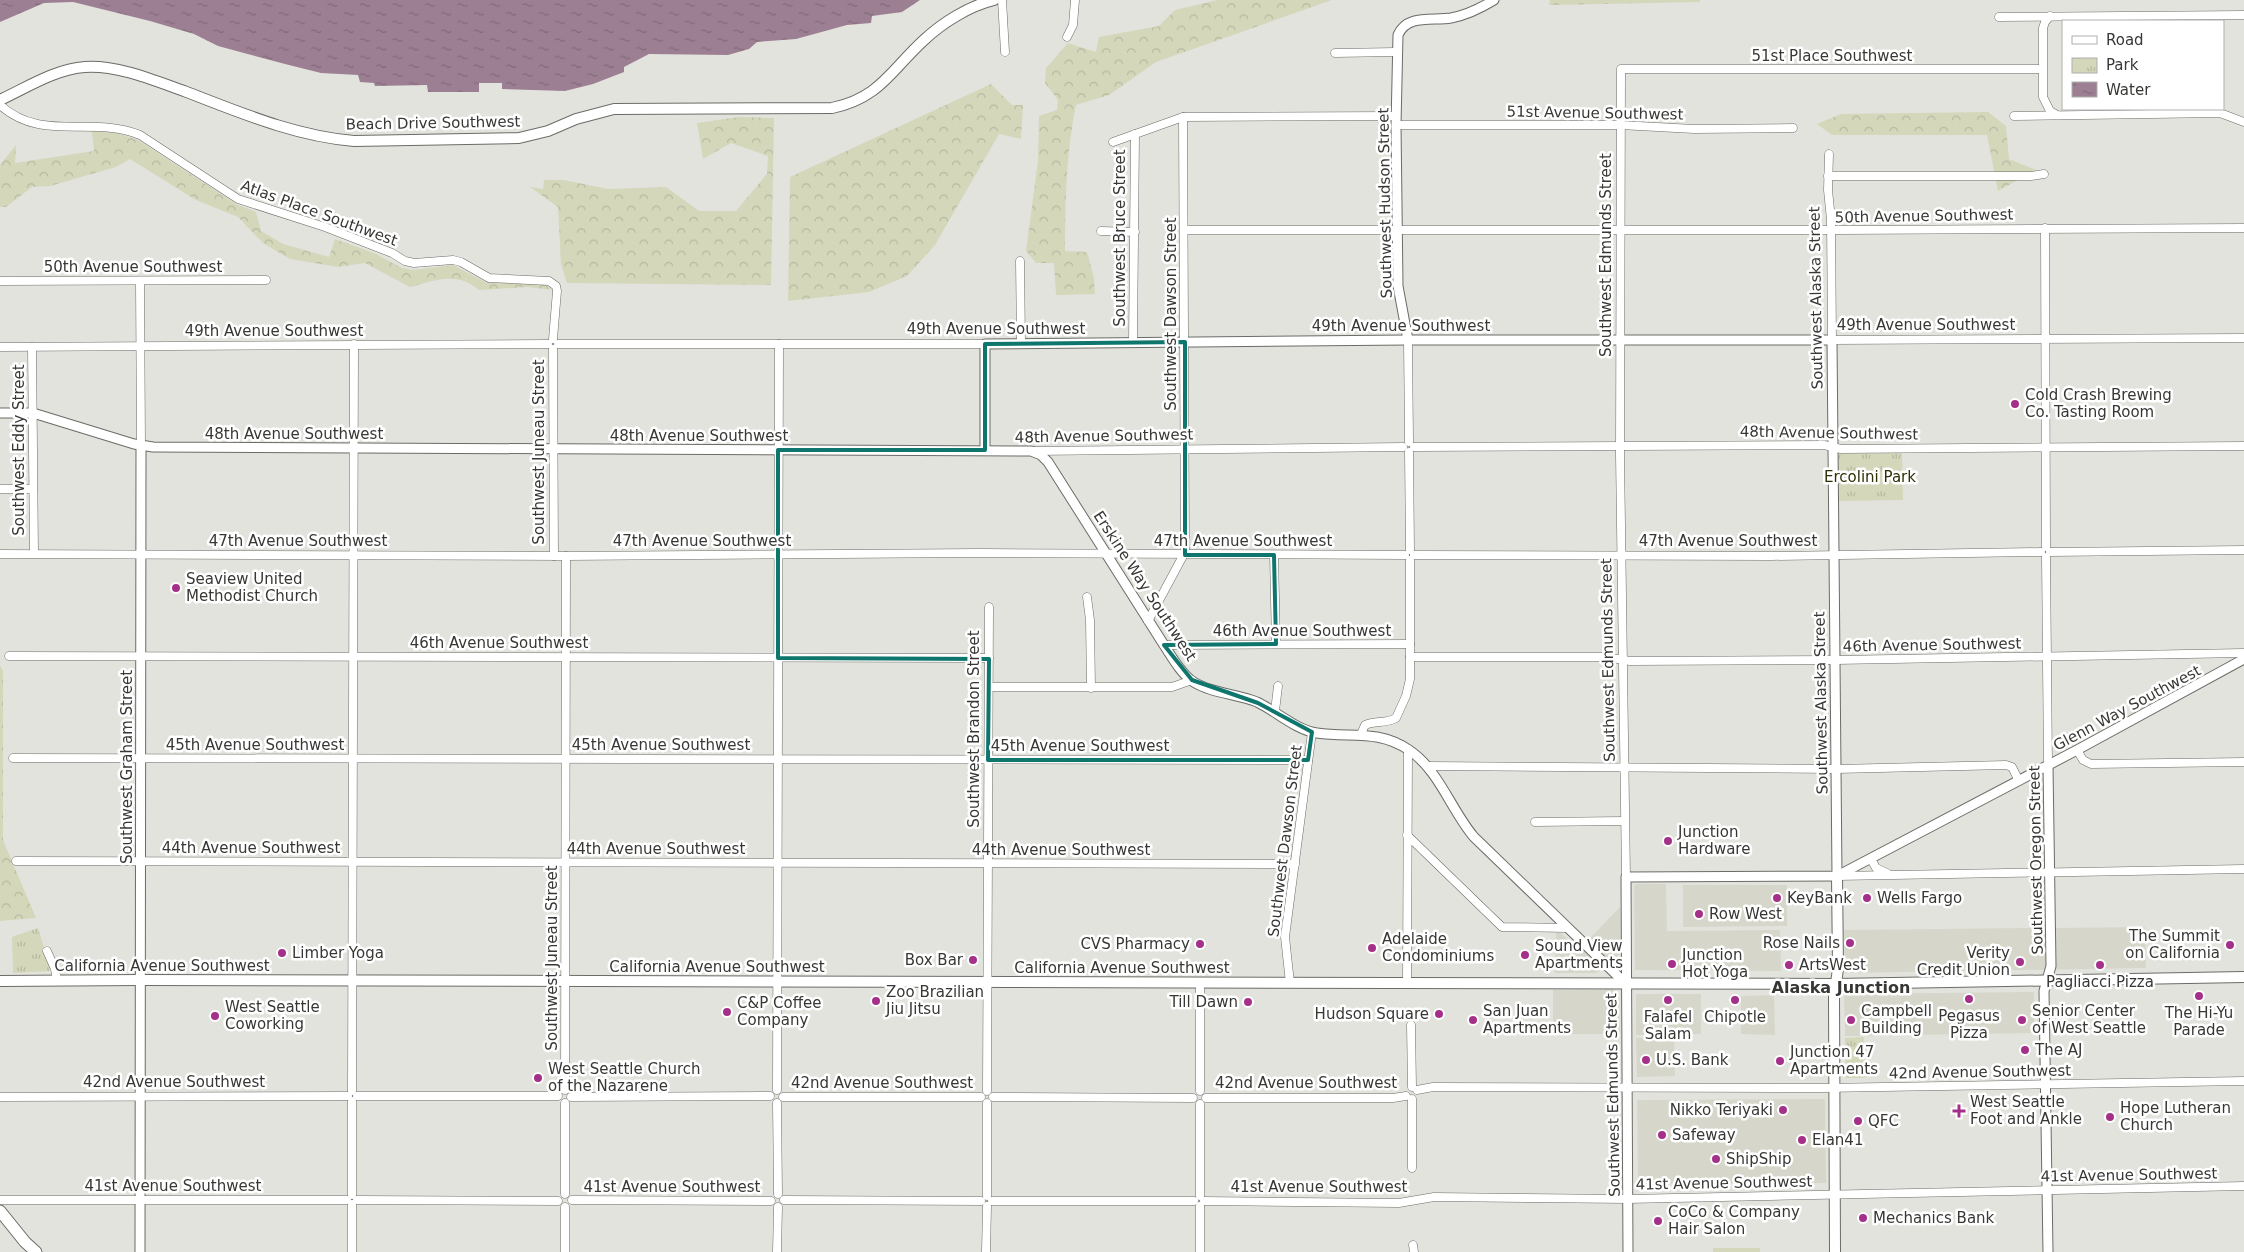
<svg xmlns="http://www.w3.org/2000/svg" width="2244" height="1252" viewBox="0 0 2244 1252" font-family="'DejaVu Sans',sans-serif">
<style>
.built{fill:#d6d7ca}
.forest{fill:url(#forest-crowns)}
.park{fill:url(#park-tufts)}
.water{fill:url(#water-ripples)}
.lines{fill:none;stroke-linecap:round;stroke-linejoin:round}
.minor-casing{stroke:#6b6c67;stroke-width:9}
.tertiary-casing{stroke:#6b6c67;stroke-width:11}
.secondary-casing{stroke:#6b6c67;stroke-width:12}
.primary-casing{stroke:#6b6c67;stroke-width:13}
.minor{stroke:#fff;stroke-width:8}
.tertiary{stroke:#fff;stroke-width:9}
.secondary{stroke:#fff;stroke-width:10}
.primary{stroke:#fff;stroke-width:11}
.marked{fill:none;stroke:#0f766e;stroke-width:4;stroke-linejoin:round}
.poi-dot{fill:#a5308a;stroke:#fff;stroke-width:2}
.labels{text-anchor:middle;stroke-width:5;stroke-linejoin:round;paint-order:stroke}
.street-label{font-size:15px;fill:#373735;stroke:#fff}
.poi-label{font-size:15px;fill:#373735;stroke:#fff;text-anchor:start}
.park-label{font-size:15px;fill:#2e2f04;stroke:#fff}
.neighbourhood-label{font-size:16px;font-weight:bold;fill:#373735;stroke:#fff}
</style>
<defs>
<pattern id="forest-crowns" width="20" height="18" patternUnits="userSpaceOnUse" patternTransform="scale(1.25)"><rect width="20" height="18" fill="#d4d7ba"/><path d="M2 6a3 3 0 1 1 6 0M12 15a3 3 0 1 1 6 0" fill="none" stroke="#b7b9a0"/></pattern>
<pattern id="park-tufts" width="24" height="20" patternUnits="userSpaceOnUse" patternTransform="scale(1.25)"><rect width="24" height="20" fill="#d4d7ba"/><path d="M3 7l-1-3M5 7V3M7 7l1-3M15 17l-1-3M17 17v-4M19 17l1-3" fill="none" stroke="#b7b9a0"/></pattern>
<pattern id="water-ripples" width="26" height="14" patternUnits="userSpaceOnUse" patternTransform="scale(1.25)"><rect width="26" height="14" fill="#9d7f93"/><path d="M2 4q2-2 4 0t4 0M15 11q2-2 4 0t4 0" fill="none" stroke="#816979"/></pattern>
</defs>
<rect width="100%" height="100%" fill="#e2e3dd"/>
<g class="built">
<polygon points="1637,884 1666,884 1667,931 1780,930 1781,971 1635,970 1634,886"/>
<polygon points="1683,885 1787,885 1787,926 1683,927"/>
<polygon points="1620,907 1621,953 1613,962 1596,973 1555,973 1556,933 1561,933 1579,950"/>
<polygon points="2145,927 2146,968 1845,973 1844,930"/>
<polygon points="1613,989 1619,999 1620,1034 1553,1034 1553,990"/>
<polygon points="2034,992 2034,1033 1845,1036 1844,995 1846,994"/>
<polygon points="1636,994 1701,994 1701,1034 1636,1035"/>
<polygon points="1774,995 1775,1035 1741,1034 1741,996"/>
<polygon points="1636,1038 1674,1038 1675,1076 1637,1077"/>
<polygon points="1825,1099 1826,1183 1638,1184 1637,1100"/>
</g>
<g class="forest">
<path d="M1218,0h114l-176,62 -47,33 -33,10c-10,48 -11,97 -11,146l22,1 7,26 1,16 -39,1 -2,-32h-18l-10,-12 12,-90 1,-45 18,-6 1,-10 -13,-17 1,-15 22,-25 28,9 3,-15 60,-11 16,-16z"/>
<polygon points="1550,0 1700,0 1700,2 1549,5"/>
<polygon points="991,84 1012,105 1023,105 1021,139 999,134 935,245 907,276 869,292 788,301 790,177"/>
<polygon points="1988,112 2006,126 2009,159 2036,170 1998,191 1987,135 1832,135 1817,124 1841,114"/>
<polygon points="739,117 774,118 771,285 567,283 561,264 558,207 530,187 543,189 544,180 564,180 608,189 666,187 699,211 736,211 767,174 768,156 731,143 703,159 697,123"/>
<path d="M92,131l25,2 21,7 98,64 20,8 5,19 22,13 46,13 6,-18 39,14 28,15 12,2 39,-5 34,18h56l9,7 -24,-3 -49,3c-22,-19 -44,-10 -69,-3l-45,-24 -27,4 -48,-8 -27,-16 -25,-26 -42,-17 -66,-41 -14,8 -66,19 -18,1 -26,20h-6v-42l16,-20 -1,18 79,-12z"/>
<polygon points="0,665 3,671 3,840 36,918 0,921"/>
</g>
<g class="park">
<polygon points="1902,453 1903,500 1838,501 1837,454"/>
<polygon points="38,928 50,967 49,971 13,973 12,937"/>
<polygon points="1864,1037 1865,1078 1846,1078 1845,1038"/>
<rect x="1713" y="1248" width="47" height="4"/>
</g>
<polygon class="water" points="0,0 920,0 902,12 872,16 871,23 847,25 796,39 757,42 749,49 728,55 649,54 624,67 624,72 593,84 565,91 502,89 502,83 479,83 479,92 428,92 427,85 375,86 374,83 360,82 358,75 321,73 285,64 218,46 194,34 150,21 73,2 44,3 0,22"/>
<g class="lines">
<defs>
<g id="minor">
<polyline points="1002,0 1005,52"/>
<polyline points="2050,16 2045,22 2043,28 2043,97 2050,111 2057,115"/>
<polyline points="1999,17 2244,15"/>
<polyline points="1067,37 1073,25 1075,0"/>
<polyline points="1335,53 1396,52"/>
<path d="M0,105c42,38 92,10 140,30l98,64 87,28 67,26 13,8 9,2 39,-3 8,2 28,16 60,3 7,5 1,5 -4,48"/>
<polyline points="2014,116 2220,113 2244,122"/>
<polyline points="1396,125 1620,125 1694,129 1793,128"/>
<polyline points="1113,142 1183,117 1396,116"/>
<polyline points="1829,154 1828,190 1831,220 1832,340 2244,338"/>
<polyline points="1828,176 2031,176 2044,174"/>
<polyline points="2045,228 2046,547"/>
<polyline points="1184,230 1839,230 2244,228"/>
<polyline points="1101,231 1135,232"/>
<polyline points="1020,261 1021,343"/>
<polyline points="0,281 266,280"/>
<polyline points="140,282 141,446"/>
<polyline points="1408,340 1409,442"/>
<polyline points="1133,342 1135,134"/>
<polyline points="558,344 985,344"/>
<polyline points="0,347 548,344"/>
<polyline points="32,347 34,553"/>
<polyline points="553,349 554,556"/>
<polyline points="1414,447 1824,445 1841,449 2244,446"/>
<polyline points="1033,451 1403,447"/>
<polyline points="1409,452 1410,550"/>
<polyline points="0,489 33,489"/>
<polyline points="2050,552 2244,550"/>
<polyline points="0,554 566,556 980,553 1405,555"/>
<polyline points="1274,555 1276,644"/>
<polyline points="1414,555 1771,556 2041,552"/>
<polyline points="2046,557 2048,766"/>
<polyline points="1087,597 1090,620 1091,688"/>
<polyline points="1148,621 1184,554 1185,549 1183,117"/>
<polyline points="1164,645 1410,644"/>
<polyline points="9,656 989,658"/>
<polyline points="1410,657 1606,657 1630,661 1836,660 2244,653"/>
<polyline points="989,687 1172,687 1192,680"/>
<polyline points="1275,711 1278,686"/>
<path d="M1361,734l4,-9c10,-5 21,-1 31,-7l10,-22 4,-17v-119"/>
<polyline points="2077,750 2083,760 2091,764 2244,762"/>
<polyline points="13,758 1308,760"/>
<polyline points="1428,766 1837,769 2006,765 2012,767 2019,781"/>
<polyline points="1535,822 1624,821"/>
<polyline points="1407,835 1502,927 1567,928"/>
<polyline points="1871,859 1876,868 1887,873"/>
<polyline points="16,861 1295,864"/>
<polyline points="1837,876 2244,869"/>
<polyline points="1626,877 1620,455 1621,69 2042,69"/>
<polyline points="47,951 55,969 57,981"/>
<polyline points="1290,983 1285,937 1312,732"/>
<polyline points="1407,983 1408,749"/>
<polyline points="1411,1025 1412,1087"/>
<polyline points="565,1090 566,556"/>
<polyline points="777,1090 779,344"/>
<polyline points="1417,1090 1433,1087 1823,1088 2244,1081"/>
<polyline points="352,1091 354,344"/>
<polyline points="987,1091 989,607"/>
<polyline points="1200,1091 1200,983"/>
<polyline points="357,1096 558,1096"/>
<polyline points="0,1097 348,1096"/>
<polyline points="571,1097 770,1096"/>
<polyline points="783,1097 981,1097"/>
<polyline points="993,1097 1193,1098"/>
<polyline points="1206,1098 1393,1098 1406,1096"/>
<polyline points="1412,1099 1412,1168"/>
<polyline points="777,1103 778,1194"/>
<polyline points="565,1194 565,1103"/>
<polyline points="352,1195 352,1101"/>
<polyline points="987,1196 987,1103"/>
<polyline points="1200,1196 1200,1104"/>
<polyline points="0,1200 347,1200"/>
<polyline points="357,1200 558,1201"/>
<polyline points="572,1200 771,1201"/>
<polyline points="784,1200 981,1201"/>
<polyline points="992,1201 1194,1201"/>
<polyline points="1204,1201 1399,1203 1434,1197 1628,1199 2244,1186"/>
<polyline points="352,1204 352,1252"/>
<polyline points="1413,1245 1414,1252"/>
<polyline points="565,1252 565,1207"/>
<polyline points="777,1252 778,1207"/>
<polyline points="986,1252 987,1206"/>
<polyline points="1200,1252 1200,1206"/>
</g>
<g id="tertiary">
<path d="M1408,340l-10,-54 -2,-161 2,-90c9,-21 34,-14 53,-17 16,-3 30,-10 43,-18"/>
<path d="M0,413h33l101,31 19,3 878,4 10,4 7,7 116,183c8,12 16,27 28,36 18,12 45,13 65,21 19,9 39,28 60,31 34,5 61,-4 92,17 30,20 42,60 65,87l151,146"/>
<polyline points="985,450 985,344 1408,340 1832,340 1837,876"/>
<polyline points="140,1252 141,446"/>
<polyline points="1628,1252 1626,877 1837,876 2077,750 2244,659"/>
<polyline points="2048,1252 2044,991 2051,966 2048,766"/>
</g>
<g id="secondary">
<path d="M0,100c26,-12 55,-31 85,-33 33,-2 68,13 99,24 55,21 110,45 170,50l165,-3 29,-7 28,-12 38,-10 218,-1c48,-10 59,-38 92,-68 18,-17 45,-34 70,-40"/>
<polyline points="0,981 139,980 1836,984 2244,977"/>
<polyline points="1835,1252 1834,997 1838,969 1837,876"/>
</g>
<polyline id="primary" points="0,1211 25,1242 36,1252"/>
</defs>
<use href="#minor" class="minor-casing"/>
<use href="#tertiary" class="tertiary-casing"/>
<use href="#secondary" class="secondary-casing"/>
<use href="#primary" class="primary-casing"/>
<use href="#minor" class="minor"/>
<use href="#tertiary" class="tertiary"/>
<use href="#secondary" class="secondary"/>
<use href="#primary" class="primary"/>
</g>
<path class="marked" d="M1185,342v213h89l2,89 -112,1 28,35 66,23 54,29 -4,28h-320l1,-101 -211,-1v-208h207v-106z"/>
<g class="poi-dot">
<circle cx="2015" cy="404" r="5"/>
<circle cx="176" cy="588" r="5"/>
<circle cx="1668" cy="841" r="5"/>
<circle cx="1777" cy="898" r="5"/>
<circle cx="1867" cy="898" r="5"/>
<circle cx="1699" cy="914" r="5"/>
<circle cx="1850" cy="943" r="5"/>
<circle cx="1200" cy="944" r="5"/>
<circle cx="2230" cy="945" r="5"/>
<circle cx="1372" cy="948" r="5"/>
<circle cx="282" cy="953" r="5"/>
<circle cx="1525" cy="955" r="5"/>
<circle cx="973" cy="960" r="5"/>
<circle cx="2020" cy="962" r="5"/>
<circle cx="1672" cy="964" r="5"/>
<circle cx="1789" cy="965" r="5"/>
<circle cx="2100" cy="965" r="5"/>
<circle cx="2199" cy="996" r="5"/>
<circle cx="1969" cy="999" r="5"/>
<circle cx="1668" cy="1000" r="5"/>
<circle cx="1735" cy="1000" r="5"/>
<circle cx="876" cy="1001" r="5"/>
<circle cx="1248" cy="1002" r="5"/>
<circle cx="727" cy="1012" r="5"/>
<circle cx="1439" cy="1014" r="5"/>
<circle cx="215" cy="1016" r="5"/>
<circle cx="1473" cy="1020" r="5"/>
<circle cx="1851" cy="1020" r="5"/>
<circle cx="2022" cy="1020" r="5"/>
<circle cx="2025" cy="1050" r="5"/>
<circle cx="1646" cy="1060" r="5"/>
<circle cx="1780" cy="1061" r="5"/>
<circle cx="538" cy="1078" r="5"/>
<circle cx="1783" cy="1110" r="5"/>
<path d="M1956.5 1103.5h5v5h5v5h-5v5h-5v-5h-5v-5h5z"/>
<circle cx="2110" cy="1117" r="5"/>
<circle cx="1858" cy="1121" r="5"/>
<circle cx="1662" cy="1135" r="5"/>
<circle cx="1802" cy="1140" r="5"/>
<circle cx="1716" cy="1159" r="5"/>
<circle cx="1863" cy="1218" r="5"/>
<circle cx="1658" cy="1221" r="5"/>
</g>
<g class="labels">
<g class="street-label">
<text x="1832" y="61">51st Place Southwest</text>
<text transform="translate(1595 113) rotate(1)" y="5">51st Avenue Southwest</text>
<text transform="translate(433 123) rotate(-1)" y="5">Beach Drive Southwest</text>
<text transform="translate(1385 203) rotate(-91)" y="5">Southwest Hudson Street</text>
<text transform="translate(319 213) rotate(20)" y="5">Atlas Place Southwest</text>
<text transform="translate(1924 216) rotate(-1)" y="5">50th Avenue Southwest</text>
<text transform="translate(1120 238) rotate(-90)" y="5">Southwest Bruce Street</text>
<text transform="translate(1606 255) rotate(-90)" y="5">Southwest Edmunds Street</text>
<text x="133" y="272">50th Avenue Southwest</text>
<text transform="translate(1816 298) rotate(-91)" y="5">Southwest Alaska Street</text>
<text transform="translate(1171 314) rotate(-90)" y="5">Southwest Dawson Street</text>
<text x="1926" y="330">49th Avenue Southwest</text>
<text x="1401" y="331">49th Avenue Southwest</text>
<text x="996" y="334">49th Avenue Southwest</text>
<text x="274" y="336">49th Avenue Southwest</text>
<text transform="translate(1829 433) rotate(1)" y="5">48th Avenue Southwest</text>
<text x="294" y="439">48th Avenue Southwest</text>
<text x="699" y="441">48th Avenue Southwest</text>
<text transform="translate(1104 436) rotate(-1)" y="5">48th Avenue Southwest</text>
<text transform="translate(19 450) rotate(-90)" y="5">Southwest Eddy Street</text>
<text transform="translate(539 452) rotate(-90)" y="5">Southwest Juneau Street</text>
<text x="298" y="546">47th Avenue Southwest</text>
<text x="702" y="546">47th Avenue Southwest</text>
<text x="1243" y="546">47th Avenue Southwest</text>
<text x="1728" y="546">47th Avenue Southwest</text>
<text transform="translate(1145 586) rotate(57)" y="5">Erskine Way Southwest</text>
<text x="1302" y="636">46th Avenue Southwest</text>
<text x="499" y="648">46th Avenue Southwest</text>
<text transform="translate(1932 645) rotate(-1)" y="5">46th Avenue Southwest</text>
<text transform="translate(1608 660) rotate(-91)" y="5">Southwest Edmunds Street</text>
<text transform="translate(1821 703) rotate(-91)" y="5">Southwest Alaska Street</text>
<text transform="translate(2127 708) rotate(-28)" y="5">Glenn Way Southwest</text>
<text transform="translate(974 729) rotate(-90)" y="5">Southwest Brandon Street</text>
<text x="255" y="750">45th Avenue Southwest</text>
<text x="661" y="750">45th Avenue Southwest</text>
<text x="1080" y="751">45th Avenue Southwest</text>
<text transform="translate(127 767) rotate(-90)" y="5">Southwest Graham Street</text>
<text transform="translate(1285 841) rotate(-83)" y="5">Southwest Dawson Street</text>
<text x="251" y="853">44th Avenue Southwest</text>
<text x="656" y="854">44th Avenue Southwest</text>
<text x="1061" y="855">44th Avenue Southwest</text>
<text transform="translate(2036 860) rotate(-91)" y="5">Southwest Oregon Street</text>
<text transform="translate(552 958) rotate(-90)" y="5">Southwest Juneau Street</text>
<text x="162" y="971">California Avenue Southwest</text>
<text x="717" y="972">California Avenue Southwest</text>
<text x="1122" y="973">California Avenue Southwest</text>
<text transform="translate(1980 1072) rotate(-1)" y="5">42nd Avenue Southwest</text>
<text x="174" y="1087">42nd Avenue Southwest</text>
<text x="882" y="1088">42nd Avenue Southwest</text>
<text x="1306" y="1088">42nd Avenue Southwest</text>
<text transform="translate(1613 1095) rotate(-91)" y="5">Southwest Edmunds Street</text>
<text transform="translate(2129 1175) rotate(-1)" y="5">41st Avenue Southwest</text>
<text transform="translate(1724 1183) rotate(-1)" y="5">41st Avenue Southwest</text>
<text x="173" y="1191">41st Avenue Southwest</text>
<text x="672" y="1192">41st Avenue Southwest</text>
<text x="1319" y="1192">41st Avenue Southwest</text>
</g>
<g class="poi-label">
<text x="2025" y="400">Cold Crash Brewing<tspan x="2025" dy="17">Co. Tasting Room</tspan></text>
<text x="186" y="584">Seaview United<tspan x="186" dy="17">Methodist Church</tspan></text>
<text x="1678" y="837">Junction<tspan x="1678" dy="17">Hardware</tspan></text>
<text x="1787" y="903">KeyBank</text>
<text x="1877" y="903">Wells Fargo</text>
<text x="1709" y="919">Row West</text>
<text x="2220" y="941" text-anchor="end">The Summit<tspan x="2220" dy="17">on California</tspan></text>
<text x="1382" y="944">Adelaide<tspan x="1382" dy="17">Condominiums</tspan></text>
<text x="1840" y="948" text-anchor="end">Rose Nails</text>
<text x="1190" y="949" text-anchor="end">CVS Pharmacy</text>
<text x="1535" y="951">Sound View<tspan x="1535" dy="17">Apartments</tspan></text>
<text x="292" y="958">Limber Yoga</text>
<text x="2010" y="958" text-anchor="end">Verity<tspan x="2010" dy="17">Credit Union</tspan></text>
<text x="1682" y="960">Junction<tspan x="1682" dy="17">Hot Yoga</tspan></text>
<text x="963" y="965" text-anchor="end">Box Bar</text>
<text x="1799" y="970">ArtsWest</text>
<text x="2100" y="987" text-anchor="middle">Pagliacci Pizza</text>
<text x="886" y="997">Zoo Brazilian<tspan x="886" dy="17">Jiu Jitsu</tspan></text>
<text x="1238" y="1007" text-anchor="end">Till Dawn</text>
<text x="737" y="1008">C&amp;P Coffee<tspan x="737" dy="17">Company</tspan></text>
<text x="225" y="1012">West Seattle<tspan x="225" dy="17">Coworking</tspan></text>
<text x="1483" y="1016">San Juan<tspan x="1483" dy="17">Apartments</tspan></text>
<text x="1861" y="1016">Campbell<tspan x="1861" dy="17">Building</tspan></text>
<text x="2032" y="1016">Senior Center<tspan x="2032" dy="17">of West Seattle</tspan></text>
<text x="2199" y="1018" text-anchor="middle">The Hi-Yu<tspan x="2199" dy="17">Parade</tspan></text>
<text x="1429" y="1019" text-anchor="end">Hudson Square</text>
<text x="1969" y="1021" text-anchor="middle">Pegasus<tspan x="1969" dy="17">Pizza</tspan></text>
<text x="1668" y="1022" text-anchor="middle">Falafel<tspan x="1668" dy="17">Salam</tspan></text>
<text x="1735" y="1022" text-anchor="middle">Chipotle</text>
<text x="2035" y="1055">The AJ</text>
<text x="1790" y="1057">Junction 47<tspan x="1790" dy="17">Apartments</tspan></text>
<text x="1656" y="1065">U.S. Bank</text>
<text x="548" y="1074">West Seattle Church<tspan x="548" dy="17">of the Nazarene</tspan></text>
<text x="1970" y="1107">West Seattle<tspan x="1970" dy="17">Foot and Ankle</tspan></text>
<text x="2120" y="1113">Hope Lutheran<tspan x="2120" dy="17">Church</tspan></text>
<text x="1773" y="1115" text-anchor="end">Nikko Teriyaki</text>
<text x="1868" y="1126">QFC</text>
<text x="1672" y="1140">Safeway</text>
<text x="1812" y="1145">Elan41</text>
<text x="1726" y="1164">ShipShip</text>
<text x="1668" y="1217">CoCo &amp; Company<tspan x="1668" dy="17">Hair Salon</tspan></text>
<text x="1873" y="1223">Mechanics Bank</text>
</g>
<g class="park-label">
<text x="1870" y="482">Ercolini Park</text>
</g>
<g class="neighbourhood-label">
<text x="1841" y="993">Alaska Junction</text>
</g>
</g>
<rect x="2062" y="20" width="162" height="90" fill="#ffffff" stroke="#afafae"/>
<rect x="2072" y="36" width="25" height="8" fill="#ffffff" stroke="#afafae"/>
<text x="2106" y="45" font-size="15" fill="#373735">Road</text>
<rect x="2072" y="58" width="25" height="15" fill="url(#park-tufts)" stroke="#afafae"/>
<text x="2106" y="70" font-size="15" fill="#373735">Park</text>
<rect x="2072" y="82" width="25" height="15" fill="url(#water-ripples)" stroke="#afafae"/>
<text x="2106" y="95" font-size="15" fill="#373735">Water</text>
</svg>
